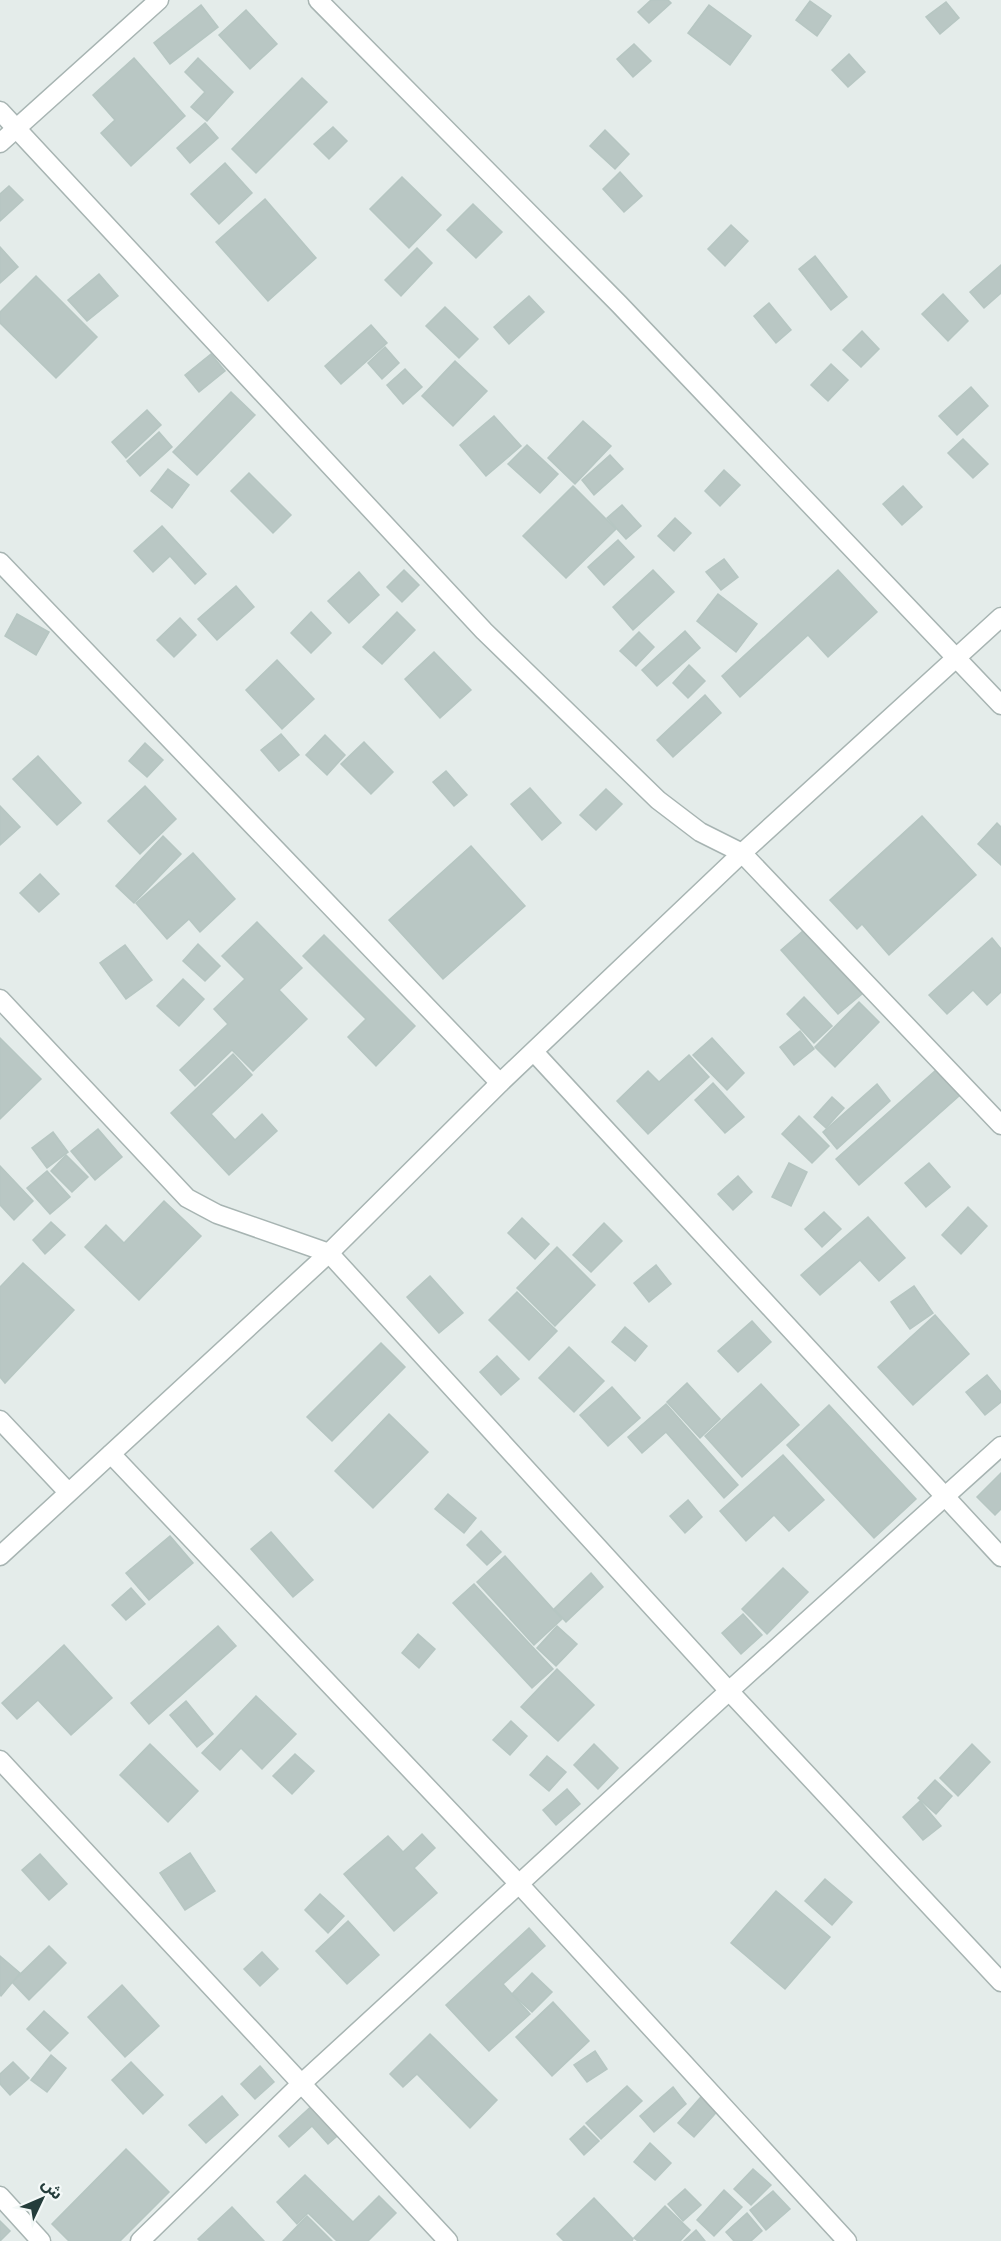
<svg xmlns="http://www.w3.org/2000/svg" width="1001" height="2241" viewBox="0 0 1001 2241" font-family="Montserrat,'Noto Sans Arabic',sans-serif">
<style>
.building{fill:#b9c7c4;stroke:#b6c6c2;stroke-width:1.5}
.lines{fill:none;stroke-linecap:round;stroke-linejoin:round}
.street-casing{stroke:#a7b4b2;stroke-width:21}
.street{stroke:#fff;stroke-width:18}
</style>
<rect width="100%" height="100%" fill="#e4ecea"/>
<!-- building -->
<g class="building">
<polygon points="651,0 668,0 671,3 649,23 638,12"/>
<polygon points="810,1 831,16 817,36 796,20"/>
<polygon points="946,2 959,18 940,34 926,17"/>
<polygon points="201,5 218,27 170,64 154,43"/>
<polygon points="709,5 751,36 730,65 688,33"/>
<polygon points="246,10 277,44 250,69 219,35"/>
<polygon points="634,44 651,61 633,77 617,59"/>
<polygon points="849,54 865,72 848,87 832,70"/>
<polygon points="134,58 185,116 131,166 101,133 115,120 93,95"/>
<polygon points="198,58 233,92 207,121 191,107 205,92 185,72"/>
<polygon points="302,78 327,102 256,173 232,149"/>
<polygon points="205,123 218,138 190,163 177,148"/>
<polygon points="333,127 347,141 329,159 314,144"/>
<polygon points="605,130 629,154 615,169 590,146"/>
<polygon points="225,163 252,193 219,224 191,194"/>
<polygon points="620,172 642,196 624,212 603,189"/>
<polygon points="402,177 441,215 409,248 370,209"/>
<polygon points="9,186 23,200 0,221 0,194"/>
<polygon points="265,199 316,258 268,301 216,242"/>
<polygon points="473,204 502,232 476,258 447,230"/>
<polygon points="731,225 748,241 725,266 708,249"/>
<polygon points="0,247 18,267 0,283"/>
<polygon points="417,248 432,263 401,296 385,280"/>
<polygon points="815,256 847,297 831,310 799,269"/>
<polygon points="1001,265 1001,293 984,308 970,292"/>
<polygon points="99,274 118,296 87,321 68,300"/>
<polygon points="36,276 97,337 56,378 0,323 0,312"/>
<polygon points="943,294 968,321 948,341 922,314"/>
<polygon points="529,296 544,312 509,344 494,327"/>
<polygon points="769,303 791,330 776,343 754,316"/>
<polygon points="445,307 478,339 459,358 426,326"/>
<polygon points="371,325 387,343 341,384 325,366"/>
<polygon points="862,331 879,349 861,367 843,350"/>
<polygon points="385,347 399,363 382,379 368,363"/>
<polygon points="211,354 225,371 199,392 185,375"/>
<polygon points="455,361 487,391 453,426 422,396"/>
<polygon points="831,364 848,380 828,401 811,385"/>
<polygon points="405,369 422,387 403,404 387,385"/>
<polygon points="971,387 988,406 957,435 939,416"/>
<polygon points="231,392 255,415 197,475 173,452"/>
<polygon points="147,410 161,425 126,458 112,442"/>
<polygon points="494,416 521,446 486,476 460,445"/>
<polygon points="583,421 611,446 575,484 548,458"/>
<polygon points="159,432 172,447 140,476 127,461"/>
<polygon points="963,439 988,464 973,478 948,453"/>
<polygon points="527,445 558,474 540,493 508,464"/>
<polygon points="610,455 623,469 594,495 582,480"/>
<polygon points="168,469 189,485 172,508 151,491"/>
<polygon points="724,470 740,485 720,506 705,491"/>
<polygon points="249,473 291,515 273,533 231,491"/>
<polygon points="573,486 616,529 566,578 523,536"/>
<polygon points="903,486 922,507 902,525 883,504"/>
<polygon points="622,505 641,526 626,539 607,518"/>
<polygon points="675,518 691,533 674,551 658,536"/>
<polygon points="162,526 206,574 195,584 170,556 153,572 134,551"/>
<polygon points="618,540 634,557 604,585 588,567"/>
<polygon points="724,559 738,577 721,590 706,572"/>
<polygon points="404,570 419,585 402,602 387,587"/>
<polygon points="653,570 674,592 633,630 613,607"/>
<polygon points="838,570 877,612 828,657 808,635 740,697 722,676"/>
<polygon points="359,572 379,595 349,623 328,601"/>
<polygon points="236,586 254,607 217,640 198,619"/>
<polygon points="718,594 757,624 736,652 697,621"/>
<polygon points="311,612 331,633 311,653 291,633"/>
<polygon points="397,612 415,630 382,664 363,647"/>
<polygon points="17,614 49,632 36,655 5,636"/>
<polygon points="180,618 196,635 174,657 157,640"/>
<polygon points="685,631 700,648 657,686 642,670"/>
<polygon points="639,632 654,647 636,666 620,651"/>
<polygon points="434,652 471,690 440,718 405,679"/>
<polygon points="277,660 314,699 282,729 246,690"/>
<polygon points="689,665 705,681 688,698 673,683"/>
<polygon points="705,695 721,713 673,757 657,740"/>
<polygon points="281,734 299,755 279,771 261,750"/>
<polygon points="325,735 345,755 327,775 306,755"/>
<polygon points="364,742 393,772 371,794 341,764"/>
<polygon points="145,743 163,760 147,777 129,761"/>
<polygon points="38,756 81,803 57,825 13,779"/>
<polygon points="446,771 467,795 454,806 433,782"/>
<polygon points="145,786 176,819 140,854 108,821"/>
<polygon points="530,788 561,823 542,840 511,804"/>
<polygon points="606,789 622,804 596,830 580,815"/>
<polygon points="0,806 20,827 0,845"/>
<polygon points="922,816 976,875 889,955 862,924 857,929 830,900"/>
<polygon points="997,823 1001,827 1001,865 978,844"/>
<polygon points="163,836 181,854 134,903 116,886"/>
<polygon points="471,846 525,906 443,979 389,920"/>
<polygon points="193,853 235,899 200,932 189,919 167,939 136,903"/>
<polygon points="40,874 59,894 39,912 20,893"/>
<polygon points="257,922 302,968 279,990 307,1019 253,1071 232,1050 195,1086 180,1070 228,1024 214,1009 245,979 222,956"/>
<polygon points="804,930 862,994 838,1014 781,950"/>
<polygon points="324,935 415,1026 376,1066 348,1037 366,1019 303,956"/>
<polygon points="992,938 1001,949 1001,992 987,1005 973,990 947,1014 929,995"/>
<polygon points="198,944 220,966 205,981 183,961"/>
<polygon points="125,945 152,980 126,999 100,963"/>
<polygon points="183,979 204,999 179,1026 157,1006"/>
<polygon points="804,997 832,1026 814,1043 787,1014"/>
<polygon points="859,1002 879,1022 835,1067 815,1047"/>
<polygon points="800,1031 814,1049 794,1065 780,1047"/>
<polygon points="0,1038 41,1079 0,1119"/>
<polygon points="712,1038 744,1073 727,1090 693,1055"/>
<polygon points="233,1054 252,1075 211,1114 235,1140 262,1114 277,1131 229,1175 171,1113"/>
<polygon points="689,1055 709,1077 648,1134 617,1101 648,1071 659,1082"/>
<polygon points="945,1062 968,1088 859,1185 836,1159"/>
<polygon points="713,1083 744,1117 725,1133 695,1100"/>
<polygon points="877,1084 890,1101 837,1149 823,1132"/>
<polygon points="832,1097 844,1108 826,1128 814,1117"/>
<polygon points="799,1116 829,1146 812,1163 782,1134"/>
<polygon points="98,1129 122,1157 95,1180 71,1151"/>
<polygon points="53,1132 68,1152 47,1168 32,1148"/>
<polygon points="66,1155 88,1177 72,1192 51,1171"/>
<polygon points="789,1163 807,1172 791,1206 772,1197"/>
<polygon points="929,1163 950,1187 926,1207 905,1183"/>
<polygon points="0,1166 33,1201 14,1220 0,1205"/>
<polygon points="47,1171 70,1197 50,1214 27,1188"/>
<polygon points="738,1176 752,1192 733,1210 718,1194"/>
<polygon points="164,1201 201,1236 139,1300 85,1247 106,1225 124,1243"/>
<polygon points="968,1207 987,1226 961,1254 942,1235"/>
<polygon points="824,1212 841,1229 822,1247 805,1229"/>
<polygon points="868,1217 905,1258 879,1281 860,1260 820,1295 801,1275"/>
<polygon points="522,1218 549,1244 535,1259 508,1233"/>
<polygon points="51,1222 65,1235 45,1254 33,1240"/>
<polygon points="604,1223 622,1241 591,1272 573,1255"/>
<polygon points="557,1247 595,1285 555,1326 517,1288"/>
<polygon points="23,1263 74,1310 5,1383 0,1377 0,1287"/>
<polygon points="656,1265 671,1284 649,1302 634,1283"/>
<polygon points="430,1276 463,1313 439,1333 407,1297"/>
<polygon points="914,1286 933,1313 910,1329 891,1302"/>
<polygon points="517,1292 557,1331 529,1360 489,1320"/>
<polygon points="935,1315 969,1354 913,1405 878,1367"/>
<polygon points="752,1321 771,1342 738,1372 718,1351"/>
<polygon points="625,1327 647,1346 635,1361 612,1342"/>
<polygon points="381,1343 405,1367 332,1441 307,1417"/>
<polygon points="569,1347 604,1381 574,1412 539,1378"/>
<polygon points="497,1356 519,1379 501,1395 480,1372"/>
<polygon points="987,1375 1001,1392 1001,1402 985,1415 966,1392"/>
<polygon points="687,1383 720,1419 700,1438 667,1402"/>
<polygon points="761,1384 799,1425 742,1477 705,1436"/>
<polygon points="612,1387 640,1418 608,1446 580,1415"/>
<polygon points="666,1404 738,1485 724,1498 666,1432 642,1453 628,1437"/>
<polygon points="829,1405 916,1499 874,1538 787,1445"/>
<polygon points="389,1414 428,1452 373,1508 335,1471"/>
<polygon points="783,1455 824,1500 789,1531 774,1515 746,1541 720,1511"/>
<polygon points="1001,1473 1001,1509 995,1515 977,1497"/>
<polygon points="448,1494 476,1518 464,1533 435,1509"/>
<polygon points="688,1500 702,1517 685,1533 670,1516"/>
<polygon points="481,1531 501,1552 487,1565 467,1545"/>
<polygon points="271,1532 313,1580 293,1597 251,1549"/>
<polygon points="170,1536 193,1563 149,1600 126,1573"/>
<polygon points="505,1556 562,1619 534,1645 477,1582"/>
<polygon points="783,1568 808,1592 767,1634 742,1609"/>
<polygon points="591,1573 603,1587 566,1622 554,1609"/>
<polygon points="474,1584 553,1669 532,1688 453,1603"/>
<polygon points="131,1588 145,1604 126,1620 112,1605"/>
<polygon points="743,1614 762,1635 741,1654 722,1633"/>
<polygon points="218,1626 236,1646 149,1724 131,1703"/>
<polygon points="557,1626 577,1644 556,1666 537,1648"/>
<polygon points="418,1634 435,1649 419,1668 402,1653"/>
<polygon points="64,1645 112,1698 71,1735 38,1700 17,1719 2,1703"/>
<polygon points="557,1669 594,1705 558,1741 521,1707"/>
<polygon points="256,1696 296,1734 262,1769 241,1748 220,1770 202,1753"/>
<polygon points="186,1701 213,1734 197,1747 170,1715"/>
<polygon points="511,1721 527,1736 510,1755 493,1740"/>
<polygon points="150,1744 198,1791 168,1822 120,1775"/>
<polygon points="594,1744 618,1768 598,1789 574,1765"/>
<polygon points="972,1744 990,1762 958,1796 940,1778"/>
<polygon points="295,1754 314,1771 292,1794 273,1776"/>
<polygon points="547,1756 566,1772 549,1791 530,1775"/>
<polygon points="935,1780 952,1796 936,1814 918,1798"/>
<polygon points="567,1789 580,1804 556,1825 543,1810"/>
<polygon points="920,1801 941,1826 923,1840 903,1817"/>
<polygon points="422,1834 435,1848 414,1868 437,1893 394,1931 344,1874 388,1836 403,1852"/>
<polygon points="190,1853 215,1891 185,1910 160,1873"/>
<polygon points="40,1854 67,1884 49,1900 22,1870"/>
<polygon points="825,1879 852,1902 832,1925 805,1901"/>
<polygon points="776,1891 830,1937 785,1989 731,1943"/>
<polygon points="320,1894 344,1916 328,1933 305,1910"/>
<polygon points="348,1921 379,1955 347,1984 316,1951"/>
<polygon points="529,1928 545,1946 503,1984 530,2014 489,2051 446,2005"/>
<polygon points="49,1946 66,1963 29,2000 12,1982"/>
<polygon points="262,1952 278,1969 260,1986 244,1969"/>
<polygon points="0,1956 20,1973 1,1996 0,1995"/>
<polygon points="532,1973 552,1992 532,2012 512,1994"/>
<polygon points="122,1985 159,2026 125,2057 88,2017"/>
<polygon points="553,2002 589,2041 552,2076 516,2037"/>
<polygon points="44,2011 68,2033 50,2051 27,2029"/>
<polygon points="430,2034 497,2100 470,2128 417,2074 403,2087 390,2074"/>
<polygon points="595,2051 607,2069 587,2082 574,2065"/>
<polygon points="51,2055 66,2068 47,2092 31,2080"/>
<polygon points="13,2062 29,2078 10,2095 0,2084 0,2074"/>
<polygon points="131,2062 163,2095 143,2114 112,2080"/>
<polygon points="260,2066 274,2082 255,2099 241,2084"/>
<polygon points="627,2086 642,2101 601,2139 586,2123"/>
<polygon points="673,2087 686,2104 654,2132 640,2116"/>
<polygon points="707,2090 723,2105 694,2137 678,2123"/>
<polygon points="222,2096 238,2115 206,2143 189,2125"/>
<polygon points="317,2101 343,2131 328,2144 312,2126 289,2147 279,2136"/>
<polygon points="584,2126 599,2141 584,2155 570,2139"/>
<polygon points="650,2143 671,2163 655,2180 634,2162"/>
<polygon points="126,2149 169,2192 120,2241 69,2241 52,2224"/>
<polygon points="753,2169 771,2185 751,2205 734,2189"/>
<polygon points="305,2175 353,2222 379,2196 396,2213 368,2241 337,2241 308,2213 297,2224 277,2202"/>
<polygon points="685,2189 701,2205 683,2221 668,2204"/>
<polygon points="724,2190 742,2207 714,2236 697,2220"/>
<polygon points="773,2191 790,2209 766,2230 750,2210"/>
<polygon points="594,2198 633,2239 632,2241 564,2241 557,2234"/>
<polygon points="665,2206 690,2230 680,2241 638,2241 634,2238"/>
<polygon points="232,2207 264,2241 200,2241 198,2239"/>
<polygon points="747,2213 762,2231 751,2241 734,2241 726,2232"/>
<polygon points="307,2216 332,2241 283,2241"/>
<polygon points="0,2221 10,2231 0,2241"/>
<polygon points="696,2230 705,2241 684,2241"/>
</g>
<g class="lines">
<defs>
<g id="street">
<polyline points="318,0 619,304 1001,705"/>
<polyline points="0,111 484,631 658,800 700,832 742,853 1001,1125"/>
<polyline points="0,143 159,0"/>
<polyline points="0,562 500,1083"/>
<polyline points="0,999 187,1198 217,1214 329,1253 729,1691 1001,1982"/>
<polyline points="534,1052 1001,1557"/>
<polyline points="0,1420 68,1492"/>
<polyline points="111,1454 519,1884 847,2241"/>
<polyline points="0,1556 329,1253 500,1083 742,853 1001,617"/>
<polyline points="0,1760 448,2241"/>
<polyline points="0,2196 41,2241"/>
<polyline points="140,2241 301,2084 729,1691 1001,1446"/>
</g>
</defs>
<!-- street casing -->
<use href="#street" class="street-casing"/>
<!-- street -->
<use href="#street" class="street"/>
</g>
<!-- north arrow -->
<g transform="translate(42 2199) rotate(46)" stroke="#f4f9f8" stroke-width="4.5" paint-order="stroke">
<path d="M0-4.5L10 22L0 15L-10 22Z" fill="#243d3b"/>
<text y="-9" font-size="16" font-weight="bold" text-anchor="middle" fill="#243d3b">ش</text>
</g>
</svg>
